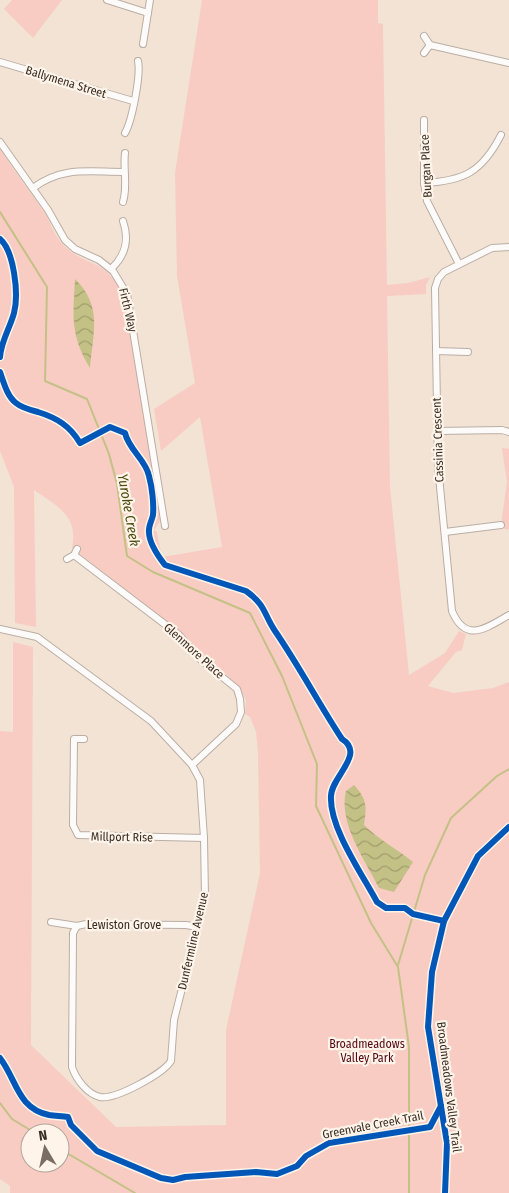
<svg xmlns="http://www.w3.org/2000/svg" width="509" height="1193" viewBox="0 0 509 1193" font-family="'Fira Sans Condensed',sans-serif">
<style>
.green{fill:#f8ccc3;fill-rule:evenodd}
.water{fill:url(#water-waves)}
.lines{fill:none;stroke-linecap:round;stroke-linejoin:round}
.stream{stroke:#c4c186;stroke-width:2}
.street-casing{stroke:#baaea4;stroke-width:8}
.street{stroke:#fdfbf9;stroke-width:6}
.cycleway-casing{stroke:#fff4e9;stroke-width:9}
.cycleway{stroke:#0057b8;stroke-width:6}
.labels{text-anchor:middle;stroke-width:4.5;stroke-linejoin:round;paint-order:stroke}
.street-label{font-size:12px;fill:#392e24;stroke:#fff4e9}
.park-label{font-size:12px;fill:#530710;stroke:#fff4e9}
.water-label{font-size:14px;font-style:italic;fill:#4b4c10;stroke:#fff4e9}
</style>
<defs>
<pattern id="water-waves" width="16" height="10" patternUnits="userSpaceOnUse" patternTransform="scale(1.25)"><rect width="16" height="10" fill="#c4c186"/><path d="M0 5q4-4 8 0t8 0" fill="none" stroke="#a09d6d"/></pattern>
</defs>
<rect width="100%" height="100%" fill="#f2e3d5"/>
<!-- green -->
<g class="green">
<polygon points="12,0 62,0 33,38 4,9"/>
<path d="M202,0H378V23L383,24L387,285L408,283L430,277L426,285V294L387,296L390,487L409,675L445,653L459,631L466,634L462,650L456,652L428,686L453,693L493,688L509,682V1193H10V1186L0,1179V731L13,732V642L33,647L31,1045L116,1127L226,1125V1030L260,873L258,753L256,732L250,717L245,714L246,700L241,690L227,675L213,666L184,635L72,548C79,516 57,506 34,490L36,627L15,623L14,487L0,451V149C14,171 30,191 44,212C50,221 53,233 61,242C83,269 107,255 124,298L161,520L154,530L157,532L162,557L222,547L200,417L161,451L154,409L195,383L177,276L175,173ZM30,1133H60V1163H30Z"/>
<polygon points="502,448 509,449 509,529 506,530 501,525 507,482"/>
</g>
<!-- water -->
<g class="water">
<path d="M75,279C103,306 93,333 90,368C70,335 73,316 75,279Z"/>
<path d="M354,785C367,799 367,807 364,825C379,840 397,849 413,862L394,892L379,888C365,860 338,823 346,791Z"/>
</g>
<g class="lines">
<!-- stream -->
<g class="stream">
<polyline points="0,212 47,287 45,381 87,399 109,454 117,484 127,556 153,572 250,613 282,676 317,764 316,806 371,923 398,967 409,1047 409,1193"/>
<polyline points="398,965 425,875 451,818 497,776 509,769"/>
<polyline points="0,1103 12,1119 35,1133"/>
<polyline points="60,1149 135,1193"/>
</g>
<defs>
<g id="street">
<polyline points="107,0 148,13"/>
<polyline points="424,36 430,45 424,53"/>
<polyline points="143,44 150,0"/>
<polyline points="430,45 509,63"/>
<polyline points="0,62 133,101"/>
<polyline points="424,120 424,183 427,201 459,264"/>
<path d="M125,133C132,121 141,75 138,61"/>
<polyline points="0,142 48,210 65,240 75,249 99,260 113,271 127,294 165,526"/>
<path d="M424,183C464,181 482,172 501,135"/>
<path d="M33,188C62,166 89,172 123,172"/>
<path d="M123,202C128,186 123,170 125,153"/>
<path d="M509,247L492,248L444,272L438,279L435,288L438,466L452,611C466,644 486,628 509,615"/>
<path d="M111,269C125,256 130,241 123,221"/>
<polyline points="436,351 468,352"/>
<polyline points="438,431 502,430 509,432"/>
<polyline points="445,532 501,525"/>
<polyline points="74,555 179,635 201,660 237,689 240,699 241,712 236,724 192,765"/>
<polyline points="67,559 74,555 77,549"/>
<path d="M0,629L37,637L151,721L192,765L200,780L204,838L205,898L174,1020L171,1061C163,1074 115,1100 100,1097C87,1094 76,1079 72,1067L73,933L77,926"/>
<polyline points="84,739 74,739 73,825 78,835 204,838"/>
<polyline points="51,922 77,926 86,924 186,925 198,927"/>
</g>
</defs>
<!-- street casing -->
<use href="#street" class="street-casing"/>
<!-- street -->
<use href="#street" class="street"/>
<defs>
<g id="cycleway">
<path d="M0,239C14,251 19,294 14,313C10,328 1,341 0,357"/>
<path d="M0,372C4,383 7,396 16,403C22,408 30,410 38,412C57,418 70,426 80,443L110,427L125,433C129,450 146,460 149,476C152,487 154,504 153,515C152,520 149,525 149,530C148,542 158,556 165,565L246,591C266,605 264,615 275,631C299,666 319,704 342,739C366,754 331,777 331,796C329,827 362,874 377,902L386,908H405L413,914L444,921"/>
<path d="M0,1058C17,1080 17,1108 49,1115C55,1116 62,1116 68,1117L71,1125L97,1151L161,1178L173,1180L185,1177L256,1172L277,1174L297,1166L306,1156L329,1143L430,1127L441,1106"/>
<polyline points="445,1193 447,1143 428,1027 432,972 444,921 478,856 509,827"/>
</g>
</defs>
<!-- cycleway casing -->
<use href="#cycleway" class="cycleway-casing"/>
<!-- cycleway -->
<use href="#cycleway" class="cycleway"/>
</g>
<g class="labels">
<!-- street labels -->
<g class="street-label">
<text transform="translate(66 82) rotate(17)" y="4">Ballymena Street</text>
<text transform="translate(426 166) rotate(-93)" y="4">Burgan Place</text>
<text transform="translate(128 310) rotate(77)" y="4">Firth Way</text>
<text transform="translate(438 440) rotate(-92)" y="4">Cassinia Crescent</text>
<text transform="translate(194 651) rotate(42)" y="4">Glenmore Place</text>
<text transform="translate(122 837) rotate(1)" y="4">Millport Rise</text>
<text x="124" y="929">Lewiston Grove</text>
<text transform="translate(193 941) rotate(-77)" y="4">Dunfermline Avenue</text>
<text transform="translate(449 1087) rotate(83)" y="4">Broadmeadows Valley Trail</text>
<text transform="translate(373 1125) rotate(-11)" y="4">Greenvale Creek Trail</text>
</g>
<!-- park labels -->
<g class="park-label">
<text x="367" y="1048">Broadmeadows<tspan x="367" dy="14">Valley Park</tspan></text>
</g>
<!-- water labels -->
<g class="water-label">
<text transform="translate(129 510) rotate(80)" y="5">Yuroke Creek</text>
</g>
</g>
<!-- north arrow -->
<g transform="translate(45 1148) rotate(351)"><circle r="24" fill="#fff4e9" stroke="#b0a59a"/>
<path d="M0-4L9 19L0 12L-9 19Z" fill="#7a6d62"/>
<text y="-8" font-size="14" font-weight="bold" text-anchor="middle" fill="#392e24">N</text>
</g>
</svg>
